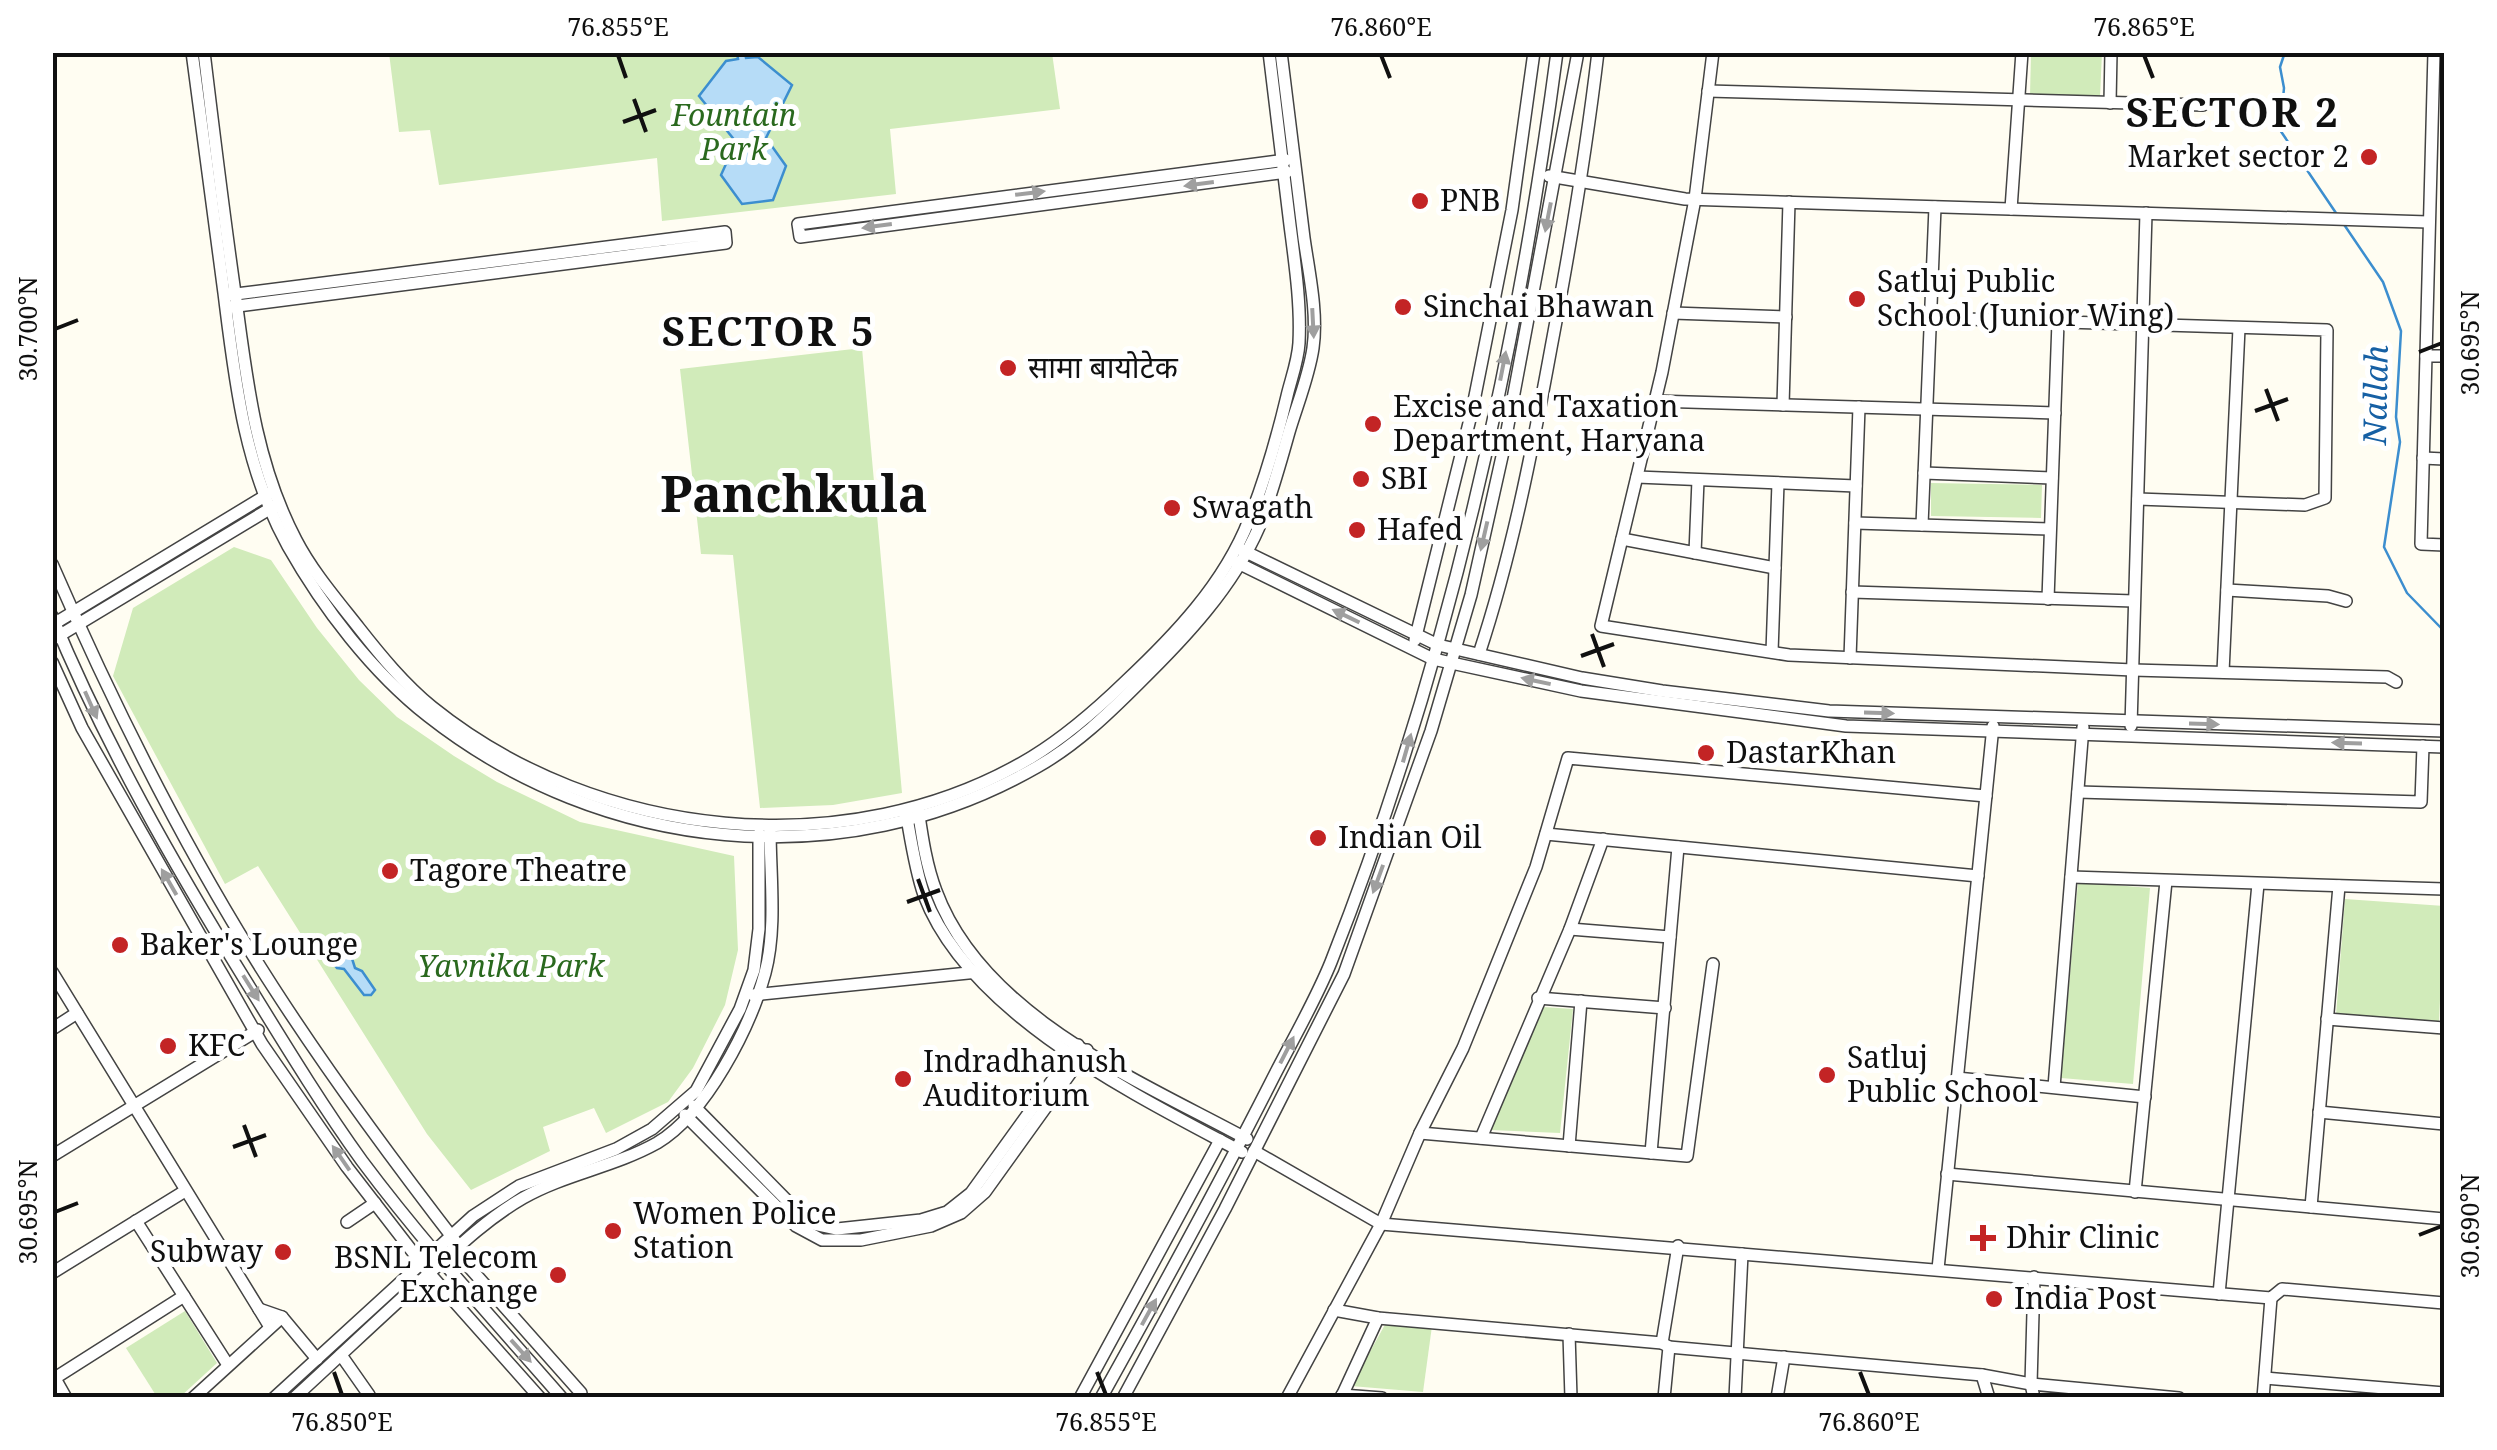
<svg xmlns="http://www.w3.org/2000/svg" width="2497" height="1450" viewBox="0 0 2497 1450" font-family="'Noto Serif','Noto Sans Devanagari',serif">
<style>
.green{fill:#d1ebba}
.water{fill:#b6dcf7;stroke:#3c8ecf;stroke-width:2.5}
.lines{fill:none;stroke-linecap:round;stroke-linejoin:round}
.stream{stroke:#3c8ecf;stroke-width:2.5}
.minor-casing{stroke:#434343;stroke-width:14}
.minor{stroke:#fff;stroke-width:11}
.oneway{fill:#9f9f9f}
.ticks{fill:none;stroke:#101010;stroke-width:4}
.poi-dot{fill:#c32425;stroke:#fff;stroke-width:4}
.labels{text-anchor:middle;stroke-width:10;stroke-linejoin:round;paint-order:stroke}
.park-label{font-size:30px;font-style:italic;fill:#2a691e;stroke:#fff}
.poi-label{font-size:30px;fill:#101010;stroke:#fff;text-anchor:start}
.water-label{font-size:32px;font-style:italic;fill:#1660a4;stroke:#fff}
.district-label{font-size:40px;font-weight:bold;letter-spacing:2.5px;fill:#101010;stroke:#fff}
.town-label{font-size:50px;font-weight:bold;fill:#101010;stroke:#fff}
.neatline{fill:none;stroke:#101010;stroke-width:4}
.ticks-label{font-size:25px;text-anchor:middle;fill:#101010}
</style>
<rect width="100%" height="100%" fill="#fffdf2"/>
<!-- green -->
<g class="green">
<polygon points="389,53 1052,53 1060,109 890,129 896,194 662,221 657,158 439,185 430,130 399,132"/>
<polygon points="2031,53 2102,53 2100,97 2030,95"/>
<polygon points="862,348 902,793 833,805 760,808 733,555 701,554 680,369"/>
<polygon points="1931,483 2042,485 2041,518 1931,516"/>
<polygon points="234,547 271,560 317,628 359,680 397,717 454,756 497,782 580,822 734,856 738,950 725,1005 693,1068 668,1102 606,1133 594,1108 543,1127 550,1151 471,1190 427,1134 258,866 225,884 113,676 133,608"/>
<polygon points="2078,882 2150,888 2133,1084 2061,1078"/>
<polygon points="2345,899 2444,906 2439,1023 2336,1015"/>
<polygon points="1543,1007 1573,1009 1560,1133 1491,1130"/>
<polygon points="185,1311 217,1363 180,1397 157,1397 126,1348"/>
<polygon points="1387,1321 1432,1326 1423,1392 1351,1386"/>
</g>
<!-- water -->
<g class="water">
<polygon points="737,53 745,53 746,58 758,57 792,85 766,138 786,166 773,200 742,204 721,175 736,142 699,96 726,61 738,59"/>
<polygon points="343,946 349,949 355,968 362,971 375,990 371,995 364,995 344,969 337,968 332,962 334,950"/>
</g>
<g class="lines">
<!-- stream -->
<g class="stream">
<polyline points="2285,52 2280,67 2284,88 2280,130 2336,213"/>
<polyline points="2343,223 2383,282 2401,331 2396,417 2400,442 2384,547 2407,593 2444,631"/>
</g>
<defs>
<g id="minor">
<path d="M192,52C202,133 213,213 224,293C235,381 244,467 288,546C323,608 372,672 428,716C602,853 843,878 1037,767C1076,745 1108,714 1139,683C1185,638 1233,587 1259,527C1271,497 1280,464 1289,432C1297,405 1309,376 1313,348C1318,313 1309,273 1304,238C1296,176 1289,114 1281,52"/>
<path d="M204,52C214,135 224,217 236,300C247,383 256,464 296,540C312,571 337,600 359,628C381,656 404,684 432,707C597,840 849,867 1032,757C1066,736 1096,710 1125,682C1174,636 1224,584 1249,520C1265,480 1277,438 1287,396C1291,379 1298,361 1299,343C1301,304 1295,264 1290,225C1283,167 1276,110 1269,52"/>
<polyline points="1713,52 1695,199 1662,372 1601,626 1789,655 2133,670 2387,677 2396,682"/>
<polyline points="2434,52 2421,544 2444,545"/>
<polyline points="1708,91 2203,105"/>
<polyline points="2110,103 2111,52"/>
<polyline points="1286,160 798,224 800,237 1287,172"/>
<polyline points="1549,176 1685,199 2428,222"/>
<polyline points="2011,209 2022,52"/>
<polyline points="228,295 725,232 726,243 230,307"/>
<polyline points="1673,313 1786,317"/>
<polyline points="1931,318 2327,330 2325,498 2305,505 2138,499"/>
<polyline points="2426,356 2444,356"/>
<polyline points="1655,401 2055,413"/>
<polyline points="1783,405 1789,202"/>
<polyline points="2423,458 2444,459"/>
<polyline points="1924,473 2052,478"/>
<polyline points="1637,477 1856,486"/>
<polyline points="1855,523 2050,529"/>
<polyline points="1922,525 1935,207"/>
<polyline points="1622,539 1775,568"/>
<polyline points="1242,550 1438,645 1582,678 1662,691 1829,711 2444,731"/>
<polyline points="1695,553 1698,480"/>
<polyline points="1234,561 1433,659 1581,691 1846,726 2444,747"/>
<path d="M52,564C115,709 187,854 273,987C331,1077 394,1162 459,1246L470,1268L581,1393"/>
<polyline points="2227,590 2328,596 2346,601"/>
<polyline points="1852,592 2134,601"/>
<polyline points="2048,599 2058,322"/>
<path d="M52,616C105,744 174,865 247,983C284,1043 321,1104 362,1161C424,1244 494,1320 562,1398"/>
<polyline points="52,625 270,493"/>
<polyline points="52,640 276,505"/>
<polyline points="1415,640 1472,411 1512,210 1534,52"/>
<polyline points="1772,652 1778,483"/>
<path d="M1479,654C1512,554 1532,452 1551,348C1570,248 1586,153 1598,52"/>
<polyline points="1850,658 1859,407"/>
<polyline points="52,662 82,728 262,1044 347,1167 429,1273 540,1398"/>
<polyline points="2223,672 2239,328"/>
<polyline points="2131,726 2146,213"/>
<polyline points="2078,792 2421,802 2423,746"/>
<path d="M918,809C922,836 926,865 936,891C982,1016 1138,1080 1247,1139"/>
<path d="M906,812C911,840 915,869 924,895C969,1014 1135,1095 1242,1152"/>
<polyline points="1546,834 1978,876"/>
<polyline points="2071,877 2444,889"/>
<polyline points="1570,929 1670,937"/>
<polyline points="52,972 270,1327"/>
<polyline points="753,995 978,972"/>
<polyline points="1538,998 1665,1008"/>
<polyline points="2327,1019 2444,1028"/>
<polyline points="52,1029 77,1013"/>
<polyline points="1957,1078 2145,1097"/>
<polyline points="2054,1087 2083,727"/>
<polyline points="694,1106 809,1223 837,1229 921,1220 947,1212 971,1193 1078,1045"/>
<polyline points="2319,1112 2444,1124"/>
<polyline points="685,1115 796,1226 822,1240 861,1240 931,1226 961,1213 985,1192 1087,1050"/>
<polyline points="1420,1133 1687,1156 1713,964"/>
<polyline points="1481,1138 1570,929 1603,839"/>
<polyline points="1569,1146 1581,1001"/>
<polyline points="1254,1151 1381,1224 2271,1298 2282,1289 2444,1303"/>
<polyline points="1651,1153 1678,847"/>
<polyline points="52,1156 258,1030"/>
<polyline points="1947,1174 2444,1219"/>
<polyline points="2135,1192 2166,881"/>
<polyline points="2311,1207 2339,886"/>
<polyline points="136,1221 228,1365"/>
<polyline points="347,1222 375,1203"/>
<polyline points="1938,1269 1993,726"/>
<polyline points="52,1273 185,1191"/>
<polyline points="2219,1294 2258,884"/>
<polyline points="259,1309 282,1317 317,1359"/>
<polyline points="1334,1310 1378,1318 1662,1343"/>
<polyline points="1569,1334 1571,1398"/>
<polyline points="1669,1347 1982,1375 2031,1384 2179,1398"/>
<polyline points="341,1355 369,1395 366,1398"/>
<polyline points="53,1375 66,1398"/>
<polyline points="1982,1375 1989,1398"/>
<polyline points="55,1378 184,1296"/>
<polyline points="2265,1378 2444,1393"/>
<polyline points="1342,1395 1382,1398"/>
<polyline points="193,1398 282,1317"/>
<polyline points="274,1398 473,1216 519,1186 616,1149 652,1129 696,1091 740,1009 754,970 759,929 759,834"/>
<path d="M294,1398C341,1355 387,1311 434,1269C462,1243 490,1217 523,1198C565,1174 614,1167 657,1143C706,1114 750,1028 765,973C777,928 770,875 770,829"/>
<polyline points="1080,1398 1220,1140"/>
<path d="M1101,1398C1159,1294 1216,1190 1270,1084C1290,1044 1314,1004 1331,962C1446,671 1516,362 1557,52"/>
<polyline points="1123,1398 1225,1209 1344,974 1431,731 1471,595 1503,452 1578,52"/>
<polyline points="1287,1398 1381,1224 1420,1133 1463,1048 1536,867 1568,758 1986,796"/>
<polyline points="1341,1398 1378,1318"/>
<polyline points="1664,1398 1669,1347 1662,1343 1678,1246"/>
<polyline points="1735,1398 1742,1254"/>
<polyline points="1777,1398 1784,1357"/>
<polyline points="2034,1398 2031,1384 2034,1277"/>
<polyline points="2263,1398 2271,1298"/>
</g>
</defs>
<!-- minor casing -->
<use href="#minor" class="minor-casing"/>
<!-- minor -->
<use href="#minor" class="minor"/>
</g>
<!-- one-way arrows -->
<defs><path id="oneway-solid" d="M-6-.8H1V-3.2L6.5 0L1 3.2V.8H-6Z" transform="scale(2.5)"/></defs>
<g class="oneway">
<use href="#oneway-solid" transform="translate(1199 184) rotate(172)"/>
<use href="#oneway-solid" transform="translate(1030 193) rotate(-7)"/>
<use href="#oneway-solid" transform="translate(1548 217) rotate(101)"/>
<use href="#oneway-solid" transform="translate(877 226) rotate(172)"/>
<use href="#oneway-solid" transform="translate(1313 323) rotate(87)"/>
<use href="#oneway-solid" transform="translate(1503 366) rotate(-79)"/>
<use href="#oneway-solid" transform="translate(1484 536) rotate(103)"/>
<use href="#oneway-solid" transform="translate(1346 616) rotate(-154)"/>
<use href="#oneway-solid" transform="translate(1536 681) rotate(-168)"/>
<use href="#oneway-solid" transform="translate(91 705) rotate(66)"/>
<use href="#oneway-solid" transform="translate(1879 713) rotate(2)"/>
<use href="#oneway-solid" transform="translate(2204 724) rotate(2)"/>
<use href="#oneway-solid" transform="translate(2347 743) rotate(-178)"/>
<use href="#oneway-solid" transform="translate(1407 748) rotate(-74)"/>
<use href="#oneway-solid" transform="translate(1378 879) rotate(110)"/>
<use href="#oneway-solid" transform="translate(169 882) rotate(-120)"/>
<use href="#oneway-solid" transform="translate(251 988) rotate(58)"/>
<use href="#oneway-solid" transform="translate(1287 1050) rotate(-63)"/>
<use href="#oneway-solid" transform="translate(341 1158) rotate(-125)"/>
<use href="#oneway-solid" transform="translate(1149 1312) rotate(-61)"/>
<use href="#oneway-solid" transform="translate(521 1351) rotate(48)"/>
</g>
<!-- ticks -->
<path class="ticks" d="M618,55L626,78M1381,55L1390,78M2144,55L2153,78M634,99L646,132M623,122L656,110M55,329L78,320M2419,352L2442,343M2266,389L2278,421M2255,411L2288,399M1592,634L1604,667M1581,656L1614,644M918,879L930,912M907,902L940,890M244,1125L256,1157M233,1147L266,1135M55,1212L78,1203M2419,1235L2442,1226M334,1372L342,1395M1097,1372L1106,1395M1860,1372L1869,1395"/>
<!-- markers -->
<g class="poi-dot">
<circle cx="2369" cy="157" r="10"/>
<circle cx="1420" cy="201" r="10"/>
<circle cx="1857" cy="299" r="10"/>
<circle cx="1403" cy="307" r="10"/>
<circle cx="1008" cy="368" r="10"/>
<circle cx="1373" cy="424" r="10"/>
<circle cx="1361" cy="479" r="10"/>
<circle cx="1172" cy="508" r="10"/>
<circle cx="1357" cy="530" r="10"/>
<circle cx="1706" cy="753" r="10"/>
<circle cx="1318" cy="838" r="10"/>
<circle cx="390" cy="871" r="10"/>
<circle cx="120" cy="945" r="10"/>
<circle cx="168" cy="1046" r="10"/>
<circle cx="1827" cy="1075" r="10"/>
<circle cx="903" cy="1079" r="10"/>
<circle cx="613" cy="1231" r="10"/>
<path d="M1978 1223h10v10h10v10h-10v10h-10v-10h-10v-10h10z"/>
<circle cx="283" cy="1252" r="10"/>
<circle cx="558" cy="1275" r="10"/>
<circle cx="1994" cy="1299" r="10"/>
</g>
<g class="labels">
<!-- park labels -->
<g class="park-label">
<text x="734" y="126">Fountain<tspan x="734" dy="34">Park</tspan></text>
<text x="511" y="977">Yavnika Park</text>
</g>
<!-- poi labels -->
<g class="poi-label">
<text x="2349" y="167" text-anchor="end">Market sector 2</text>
<text x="1440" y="211">PNB</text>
<text x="1877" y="292">Satluj Public<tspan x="1877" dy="34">School (Junior Wing)</tspan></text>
<text x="1423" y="317">Sinchai Bhawan</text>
<text x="1028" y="378">सामा बायोटेक</text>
<text x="1393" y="417">Excise and Taxation<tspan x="1393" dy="34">Department, Haryana</tspan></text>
<text x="1381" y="489">SBI</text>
<text x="1192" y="518">Swagath</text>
<text x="1377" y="540">Hafed</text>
<text x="1726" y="763">DastarKhan</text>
<text x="1338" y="848">Indian Oil</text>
<text x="410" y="881">Tagore Theatre</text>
<text x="140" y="955">Baker's Lounge</text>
<text x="188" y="1056">KFC</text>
<text x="1847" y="1068">Satluj<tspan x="1847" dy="34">Public School</tspan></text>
<text x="923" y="1072">Indradhanush<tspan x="923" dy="34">Auditorium</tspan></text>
<text x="633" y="1224">Women Police<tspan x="633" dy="34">Station</tspan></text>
<text x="2006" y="1248">Dhir Clinic</text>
<text x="263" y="1262" text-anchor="end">Subway</text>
<text x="538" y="1268" text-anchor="end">BSNL Telecom<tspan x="538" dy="34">Exchange</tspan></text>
<text x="2014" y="1309">India Post</text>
</g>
<!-- water labels -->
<g class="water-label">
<text transform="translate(2376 395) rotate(-89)" y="11">Nallah</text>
</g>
<!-- district labels -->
<g class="district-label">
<text x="2233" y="127">SECTOR 2</text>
<text x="769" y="346">SECTOR 5</text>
</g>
<!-- town labels -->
<g class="town-label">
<text x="794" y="512">Panchkula</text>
</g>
</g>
<!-- border -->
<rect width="2497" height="1450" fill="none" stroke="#ffffff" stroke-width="110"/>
<rect x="55" y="55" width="2387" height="1340" class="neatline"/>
<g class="ticks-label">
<text x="618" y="36">76.855°E</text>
<text x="1381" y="36">76.860°E</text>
<text x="2144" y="36">76.865°E</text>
<text transform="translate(28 329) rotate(-90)" y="9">30.700°N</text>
<text transform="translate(2470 343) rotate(-90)" y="9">30.695°N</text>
<text transform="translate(28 1212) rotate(-90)" y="9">30.695°N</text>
<text transform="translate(2470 1226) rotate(-90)" y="9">30.690°N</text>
<text x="342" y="1431">76.850°E</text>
<text x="1106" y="1431">76.855°E</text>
<text x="1869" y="1431">76.860°E</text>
</g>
</svg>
